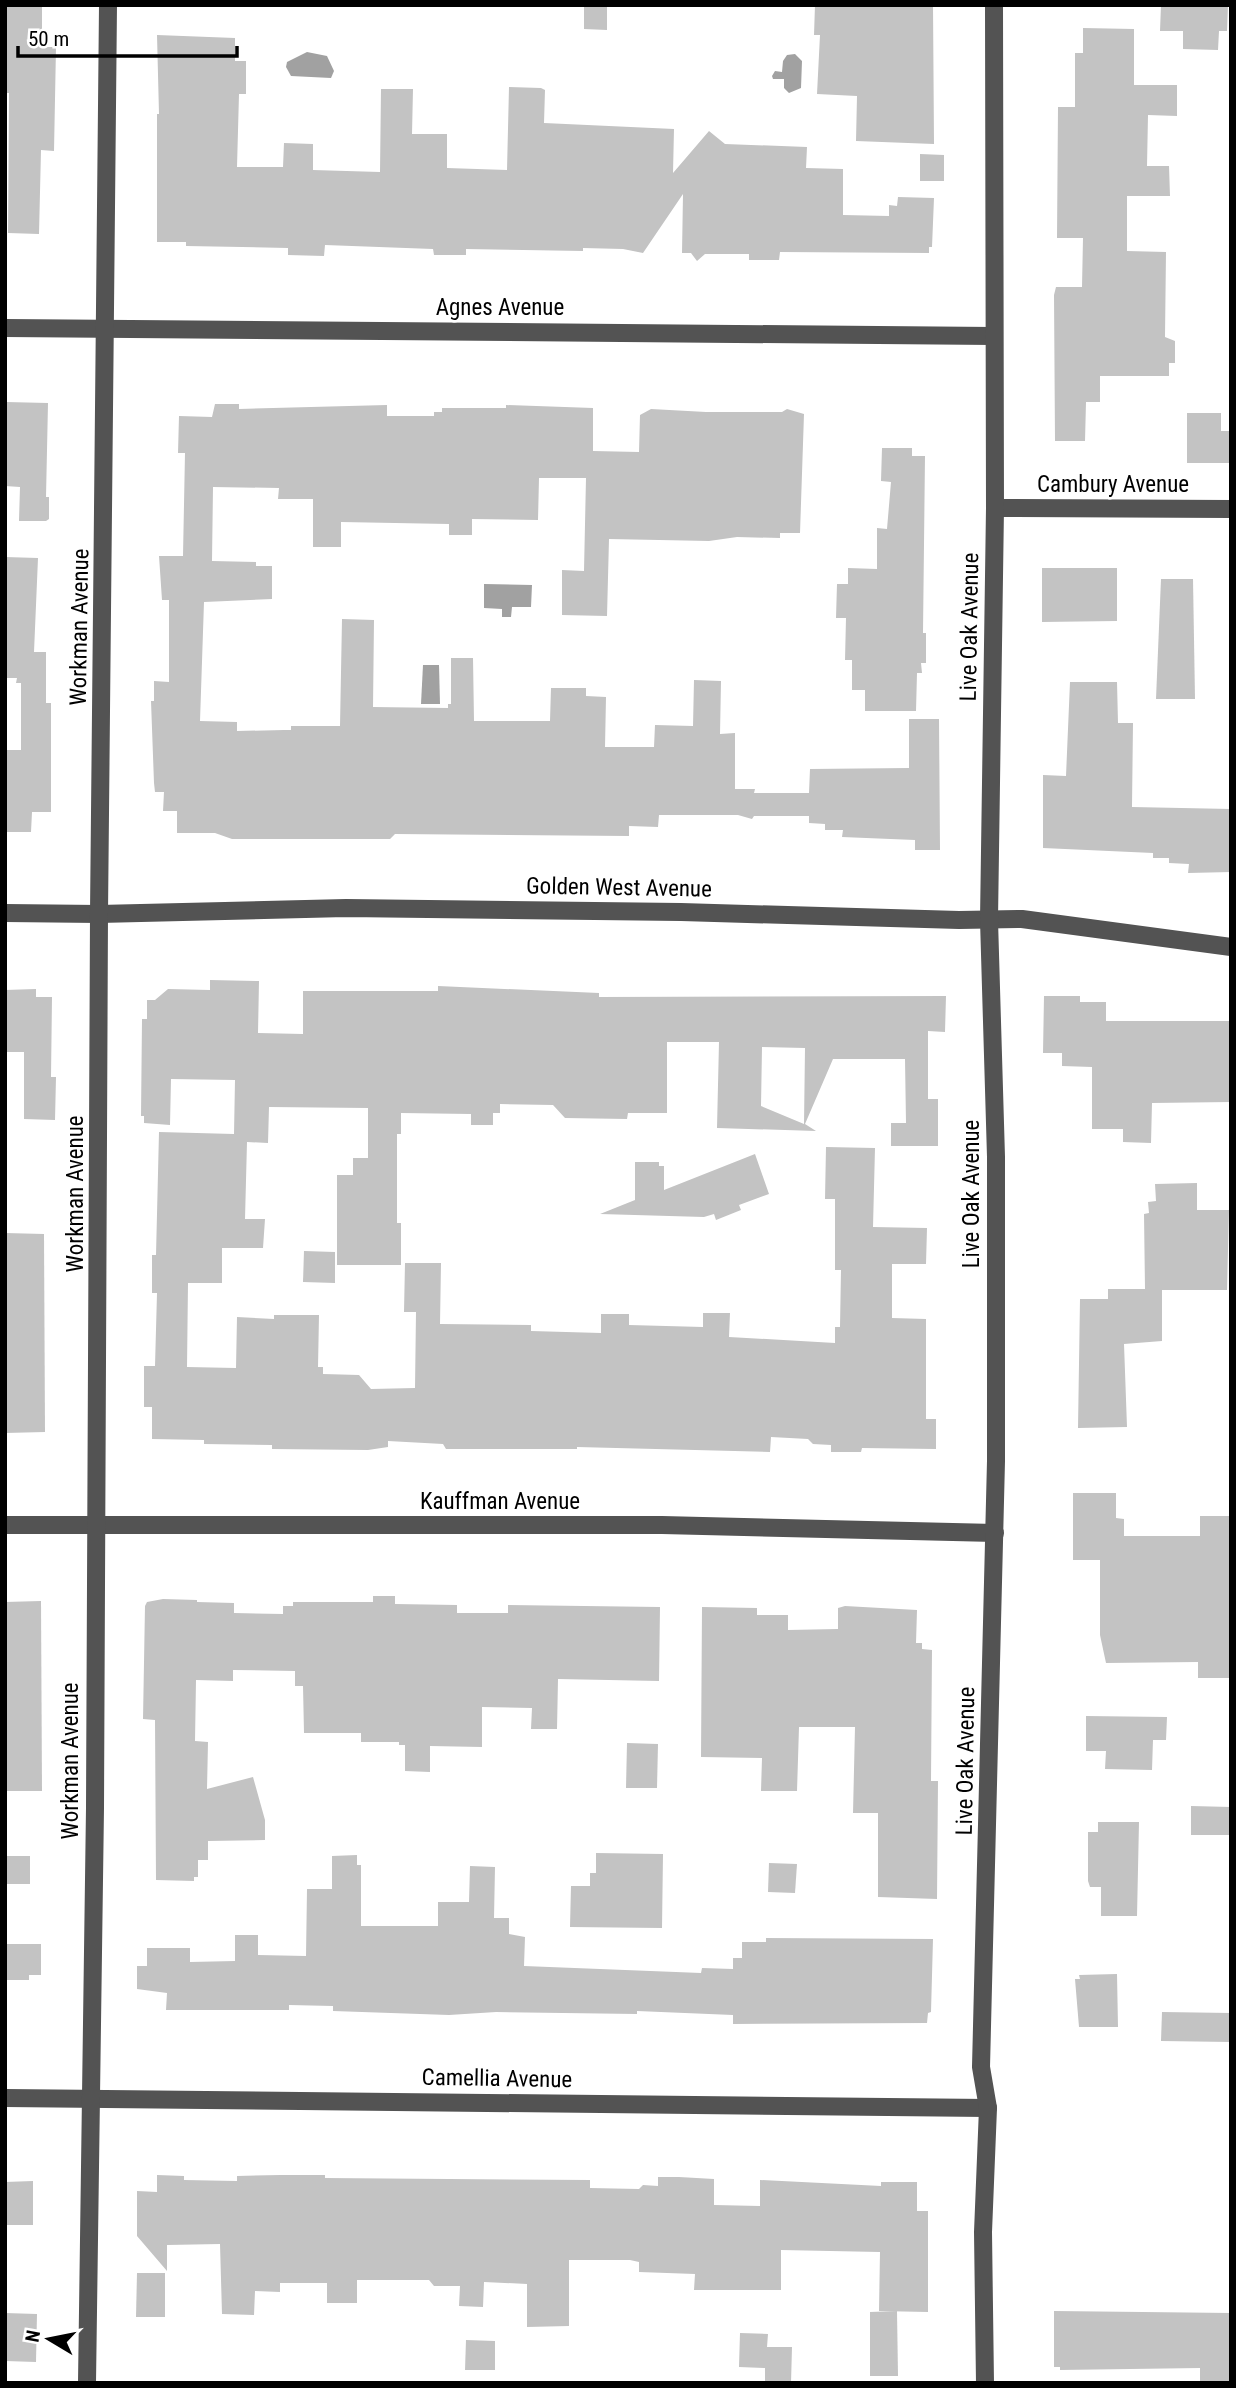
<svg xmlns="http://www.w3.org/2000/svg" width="1236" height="2388" viewBox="0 0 1236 2388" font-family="'Roboto Condensed',sans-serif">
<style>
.water{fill:#a1a1a1}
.building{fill:#c3c3c3;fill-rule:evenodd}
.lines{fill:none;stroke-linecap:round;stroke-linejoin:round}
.minor{stroke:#535353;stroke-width:18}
.labels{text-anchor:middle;stroke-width:5;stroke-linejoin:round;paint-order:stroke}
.street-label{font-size:23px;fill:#000;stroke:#fff}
</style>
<rect width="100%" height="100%" fill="#fff"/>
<!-- water -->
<g class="water">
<polygon points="307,52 327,56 334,71 331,78 291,76 286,67 287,62"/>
<polygon points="795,54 802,61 801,88 789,93 784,88 784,79 773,79 772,76 775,71 782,72 783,61 787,55"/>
<polygon points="484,584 532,585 531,607 512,607 511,617 502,617 502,609 484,608"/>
<polygon points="423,665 439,665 440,704 421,704"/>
</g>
<!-- building -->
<g class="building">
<polygon points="5,5 42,5 42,47 56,47 54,151 41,150 39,234 8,233 9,93 5,93"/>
<polygon points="584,5 607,5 607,30 584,29"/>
<polygon points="815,5 933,5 934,144 856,141 857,96 817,94 820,35 814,35"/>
<polygon points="1161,5 1228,5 1227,31 1219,31 1218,50 1183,49 1183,31 1160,31"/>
<polygon points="1083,28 1134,29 1134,85 1177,85 1177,116 1148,115 1147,166 1169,166 1170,196 1127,196 1127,251 1166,252 1165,337 1175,341 1175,363 1169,363 1169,376 1100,376 1100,402 1086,402 1085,441 1055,441 1054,295 1056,287 1082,287 1083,238 1057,238 1058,107 1075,107 1075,53 1083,53"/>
<polygon points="157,35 235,38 235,61 246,61 246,94 239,94 237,167 283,167 284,143 313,144 313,170 380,172 381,89 413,89 412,134 447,134 447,168 507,170 509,87 541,88 545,90 544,123 674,129 673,173 709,131 725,144 807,147 806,168 843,169 843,215 889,216 889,205 897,206 898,197 934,198 932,247 929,247 929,253 780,252 779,260 749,260 749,254 705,254 697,261 691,253 682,253 683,194 643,253 623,249 583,248 583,251 466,249 466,255 434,255 433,249 325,245 324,256 288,255 288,248 186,246 186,242 157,242 157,114 159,114"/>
<polygon points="920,154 944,155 944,181 920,181"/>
<polygon points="6,402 48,403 46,497 49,497 49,519 46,521 19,521 20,487 5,486"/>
<polygon points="215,404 239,404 239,409 387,405 387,416 434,416 434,412 442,412 442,408 506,408 506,405 593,408 593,451 639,452 640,415 651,409 706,412 782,412 787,409 804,414 800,533 780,533 780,538 737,537 709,541 609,539 607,616 562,615 562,570 584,571 586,478 539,478 538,520 472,519 472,535 449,535 449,524 341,522 341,547 313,547 313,499 278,499 279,488 213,487 212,561 256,562 256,566 272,566 272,599 204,602 200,721 237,722 237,731 284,730 291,730 291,726 340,726 342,619 374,620 373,707 448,708 448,704 451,704 451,658 473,658 474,721 550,721 551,688 586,688 586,696 606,697 605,747 654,747 655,725 693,726 694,680 721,681 720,734 735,733 735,789 755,789 754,793 809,793 810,769 909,768 909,719 939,719 940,850 915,850 915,840 842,837 843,830 825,830 825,824 809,823 809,816 754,816 752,819 738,815 659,815 658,827 629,826 629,836 395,834 390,839 232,839 215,833 177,833 177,811 163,811 164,792 155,792 154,783 151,701 154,701 154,681 169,682 169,600 162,600 159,556 183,556 185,453 178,453 179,416 212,417"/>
<polygon points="1187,413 1221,413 1221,431 1231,431 1231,463 1187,463"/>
<polygon points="882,448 912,448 912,456 925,456 923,633 926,633 926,663 921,663 922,673 917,673 916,711 865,711 865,690 852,690 852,660 845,660 846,618 836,618 837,584 848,584 848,568 877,569 877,528 887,529 891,482 881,481"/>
<polygon points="5,557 38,558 34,652 46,652 46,703 51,703 51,812 32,812 31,832 5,832 5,750 21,750 21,683 16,683 17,678 5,678"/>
<polygon points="1042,568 1117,568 1117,621 1042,622"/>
<polygon points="1161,579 1193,579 1195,699 1156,699"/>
<polygon points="1070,682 1117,682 1118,723 1133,723 1132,807 1231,809 1231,872 1188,873 1189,864 1169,863 1169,858 1153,858 1153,853 1043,848 1043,775 1066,776"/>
<path d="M210,980L259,981L258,1033L303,1034V991H438V986L599,993V997L946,996L945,1032L928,1031V1099H938V1146H891V1123H906L905,1059H833L805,1124L816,1131L717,1128L719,1042H667V1113H628L627,1119L565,1118L553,1105L500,1104V1113H493V1125H471V1114L401,1113V1134H397V1223H401V1265H337V1175H353V1158H368V1108L269,1107L268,1143L247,1142L245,1219H265L263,1248H222V1283H188L187,1367L236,1368L237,1317L274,1319V1315H319L318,1367H323V1374L359,1375L371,1389L415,1388L416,1312H404L405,1263H441L440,1324L531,1325V1331L601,1333V1314H629V1325L703,1327V1313H730L729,1337L835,1343V1327H840L841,1270H835V1199H825L826,1147L875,1148L873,1227L927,1228L926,1264H892V1318L926,1319V1419H936V1449L862,1448L861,1452H831V1445L813,1444L808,1439L771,1437L770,1452L577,1447V1449H446L443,1444L388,1441V1447L368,1450L272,1449V1445L204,1444V1440L152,1439V1407H144V1366H155L157,1293H152V1255H156L159,1132L234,1134L235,1080L171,1079L170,1125L144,1123V1116H141L142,1019H147V1000H155L168,989L210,990ZM762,1047L805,1048L804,1124L761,1106Z"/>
<polygon points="36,989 36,997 52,997 51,1077 56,1077 55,1120 24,1119 24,1052 5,1052 5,990"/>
<polygon points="1044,996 1080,996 1080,1002 1106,1002 1106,1021 1231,1021 1231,1102 1152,1103 1151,1143 1123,1142 1123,1129 1092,1129 1092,1067 1062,1066 1062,1053 1043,1053"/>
<polygon points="755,1154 769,1194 739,1205 741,1210 716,1220 714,1214 704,1217 600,1214 635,1200 635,1162 659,1162 659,1166 664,1166 664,1190"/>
<polygon points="1197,1183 1197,1210 1229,1210 1227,1290 1162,1290 1162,1341 1124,1344 1127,1427 1078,1428 1080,1299 1108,1299 1108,1289 1145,1289 1144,1214 1149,1213 1148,1202 1156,1201 1155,1184"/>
<polygon points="5,1233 44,1234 45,1432 5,1433"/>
<polygon points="304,1251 335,1252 335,1283 303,1282"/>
<polygon points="1073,1493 1116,1493 1116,1518 1124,1519 1124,1536 1200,1536 1200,1516 1231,1516 1231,1678 1198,1678 1198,1662 1106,1663 1100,1635 1100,1560 1073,1560"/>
<polygon points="373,1596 395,1596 395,1604 457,1605 457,1613 508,1613 508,1605 660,1607 659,1681 558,1679 557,1729 531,1729 532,1708 482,1707 482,1747 430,1746 430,1772 405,1771 405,1745 399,1745 399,1742 361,1742 361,1733 304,1733 303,1686 295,1686 295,1671 233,1670 233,1681 196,1680 195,1741 208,1742 207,1789 253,1777 265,1820 265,1840 208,1841 208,1860 198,1860 198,1877 194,1877 194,1881 156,1880 155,1720 143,1719 145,1606 147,1602 163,1599 197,1600 197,1602 234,1603 234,1613 283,1614 283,1606 293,1606 293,1602 373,1602"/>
<polygon points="41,1601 42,1791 5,1791 5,1602"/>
<polygon points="845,1606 917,1610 916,1643 922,1643 922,1649 932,1650 931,1781 938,1781 937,1899 878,1897 878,1813 853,1813 855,1727 799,1727 797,1791 761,1791 762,1758 701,1757 702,1607 757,1608 757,1615 788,1615 788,1630 838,1629 838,1608"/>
<polygon points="1086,1716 1167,1717 1166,1740 1153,1740 1152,1770 1105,1769 1106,1751 1086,1751"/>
<polygon points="627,1743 658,1744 657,1788 626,1788"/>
<polygon points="1191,1806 1231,1807 1231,1835 1191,1835"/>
<polygon points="1098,1822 1139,1822 1137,1916 1101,1916 1101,1887 1090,1887 1088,1881 1088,1832 1098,1832"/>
<polygon points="596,1853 663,1854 662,1928 570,1927 571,1886 590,1886 590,1873 596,1873"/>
<polygon points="357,1855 357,1865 361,1865 361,1926 438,1926 438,1902 469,1902 470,1866 495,1867 494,1918 509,1918 509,1934 525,1937 524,1966 701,1973 702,1968 733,1969 733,1958 742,1958 742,1942 766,1942 766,1938 933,1939 931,2012 928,2013 927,2023 733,2024 733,2015 637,2011 637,2014 496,2012 449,2015 333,2011 333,2006 289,2005 289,2010 166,2010 167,1993 137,1989 137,1966 147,1966 147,1948 190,1948 190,1962 235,1961 235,1935 258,1935 258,1955 306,1956 307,1889 332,1889 332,1856"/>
<rect x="5" y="1856" width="25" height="28"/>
<polygon points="769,1863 797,1864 795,1893 768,1892"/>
<polygon points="5,1944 41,1944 41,1975 29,1975 29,1980 5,1980"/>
<polygon points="1117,1974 1118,2027 1079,2027 1075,1979 1080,1979 1079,1975"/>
<polygon points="1162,2012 1231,2013 1231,2042 1161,2041"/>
<polygon points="157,2175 184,2176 184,2180 237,2181 237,2176 281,2175 325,2175 325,2178 590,2180 590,2188 639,2189 643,2185 658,2186 658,2177 679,2177 714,2179 714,2205 760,2206 760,2180 881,2186 881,2182 917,2182 917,2211 928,2211 928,2312 879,2311 880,2252 781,2250 781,2290 694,2290 695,2274 639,2272 639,2262 630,2260 569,2260 569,2326 527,2327 527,2284 484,2282 483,2307 459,2306 460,2286 434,2286 429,2280 357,2280 357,2303 327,2303 327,2283 280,2283 280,2292 255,2291 254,2315 222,2314 220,2244 167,2245 167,2271 137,2236 137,2191 157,2192"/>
<polygon points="33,2181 33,2225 5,2225 5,2182"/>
<polygon points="137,2273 165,2273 165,2317 136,2317"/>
<polygon points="897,2311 898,2376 870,2376 870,2312"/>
<polygon points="1054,2311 1231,2313 1231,2383 1200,2383 1200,2368 1060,2370 1060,2367 1054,2367"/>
<polygon points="5,2313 37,2314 36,2362 5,2361"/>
<polygon points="740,2333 768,2334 767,2347 792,2347 791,2383 765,2382 765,2368 739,2367"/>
<polygon points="466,2340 495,2341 495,2370 465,2370"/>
</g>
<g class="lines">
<!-- minor -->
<g class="minor">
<polyline points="5,328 994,336"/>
<polyline points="995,508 1231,509"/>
<polyline points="5,913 99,914 346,908 681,912 959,920 1022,919 1231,947"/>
<polyline points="5,1525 662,1525 995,1533"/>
<polyline points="5,2098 988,2108"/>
<polyline points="87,2383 95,1808 99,914 108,5"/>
<polyline points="985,2383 983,2232 988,2108 981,2067 996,1461 996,1157 989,920 995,508 994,5"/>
</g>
</g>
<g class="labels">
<!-- street labels -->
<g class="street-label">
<text x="500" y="315">Agnes Avenue</text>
<text x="1113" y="492">Cambury Avenue</text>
<text transform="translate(79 627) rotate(-89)" y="8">Workman Avenue</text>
<text transform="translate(969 627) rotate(-89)" y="8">Live Oak Avenue</text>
<text transform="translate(619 887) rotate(1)" y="8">Golden West Avenue</text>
<text transform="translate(75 1194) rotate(-90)" y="8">Workman Avenue</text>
<text transform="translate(971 1194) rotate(-90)" y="8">Live Oak Avenue</text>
<text x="500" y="1509">Kauffman Avenue</text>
<text transform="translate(70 1761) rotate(-90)" y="8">Workman Avenue</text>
<text transform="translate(965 1761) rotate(-89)" y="8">Live Oak Avenue</text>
<text transform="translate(497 2078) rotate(1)" y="8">Camellia Avenue</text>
</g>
</g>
<!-- border -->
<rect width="1236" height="2388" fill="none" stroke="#000000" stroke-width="14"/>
<!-- north arrow -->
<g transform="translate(49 2339) rotate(280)" stroke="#ffffff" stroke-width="5" paint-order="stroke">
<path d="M0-5L12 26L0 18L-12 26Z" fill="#000000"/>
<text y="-10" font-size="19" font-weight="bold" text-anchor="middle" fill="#000000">N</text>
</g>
<!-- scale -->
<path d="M18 46v10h219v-10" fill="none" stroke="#000000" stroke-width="3.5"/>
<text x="28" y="46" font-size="21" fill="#000000" stroke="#ffffff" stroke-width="5" paint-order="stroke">50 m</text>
</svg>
